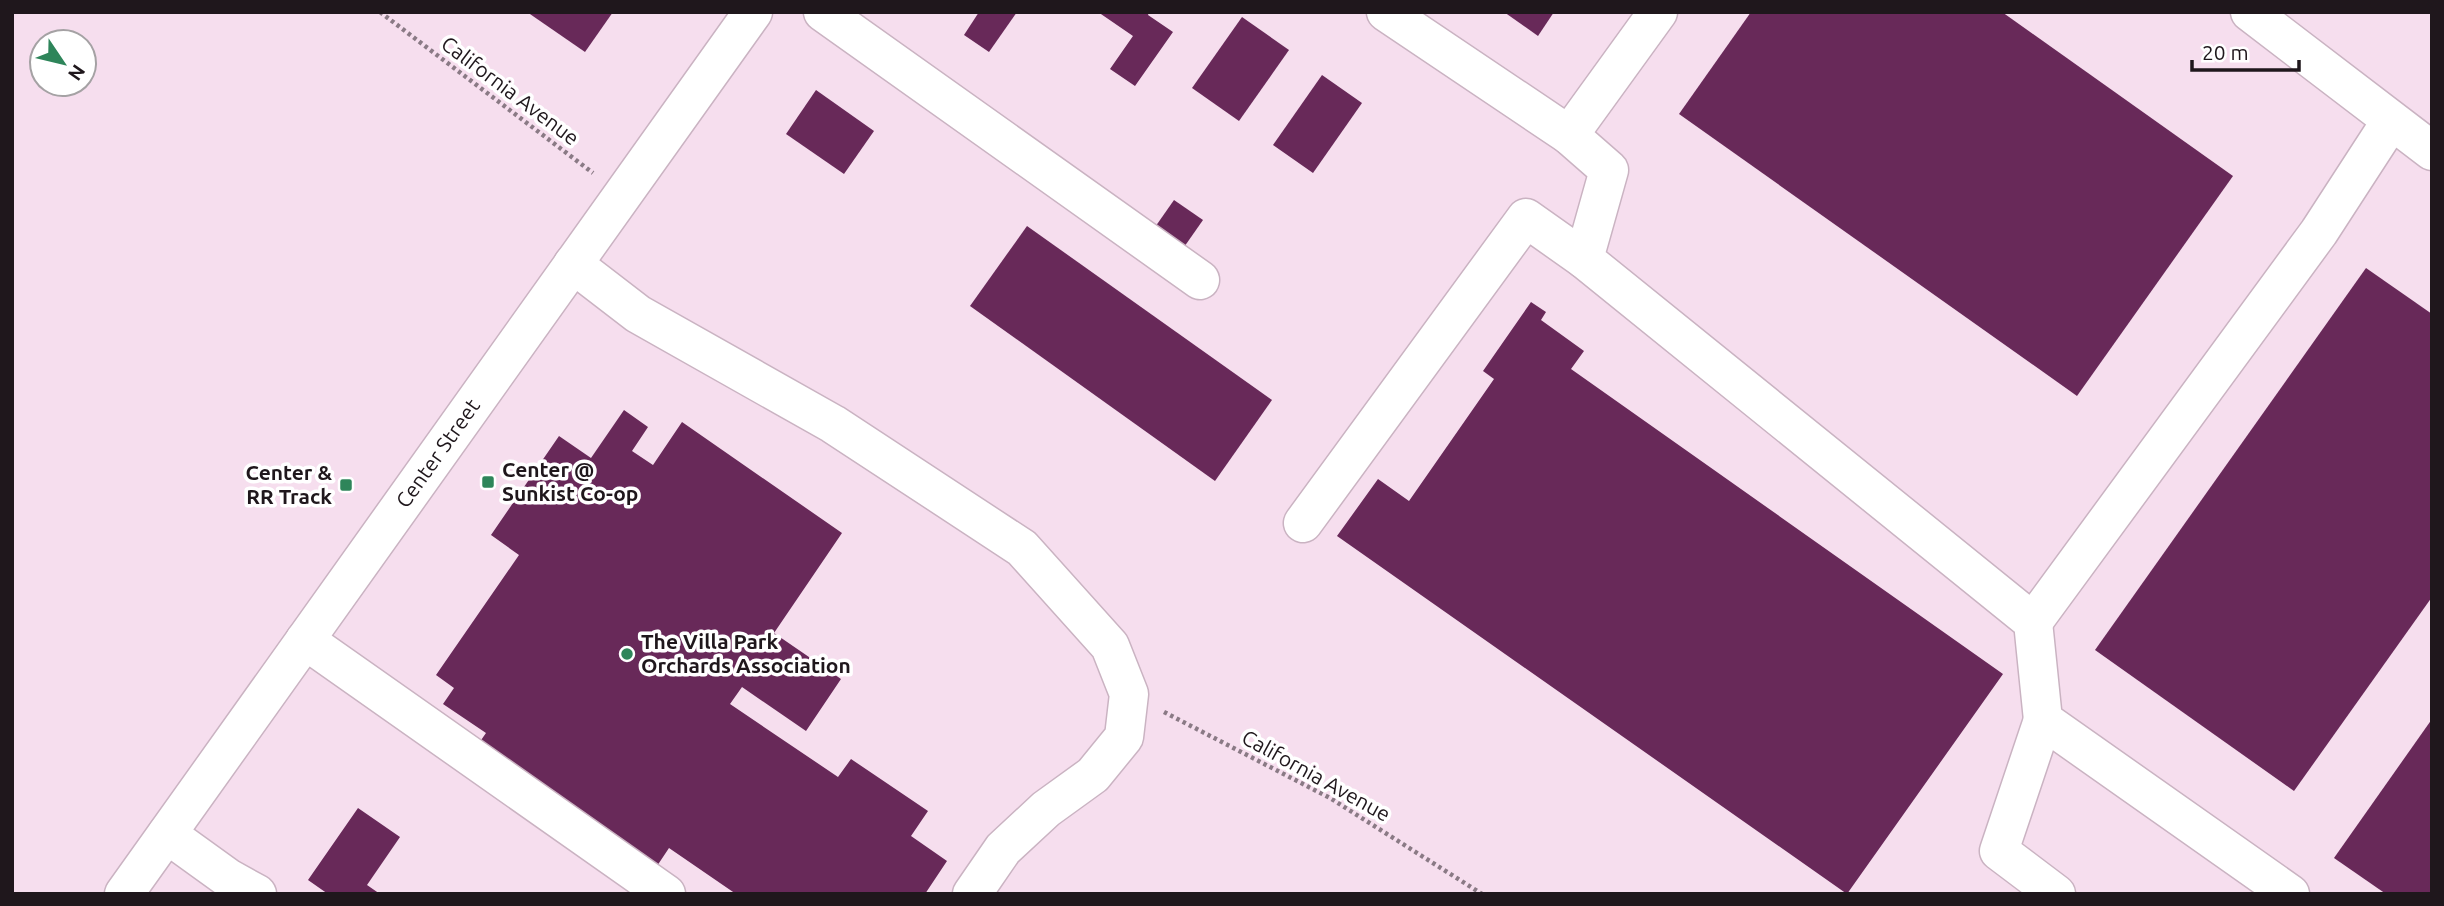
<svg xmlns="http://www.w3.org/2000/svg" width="2444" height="906" viewBox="0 0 2444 906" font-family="Ubuntu,sans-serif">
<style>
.building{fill:#682959}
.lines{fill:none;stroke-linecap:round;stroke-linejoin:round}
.minor-casing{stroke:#cab3c2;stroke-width:41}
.major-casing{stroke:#cab3c2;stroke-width:41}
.path{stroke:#8a7a85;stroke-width:4.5;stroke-dasharray:3.5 3.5;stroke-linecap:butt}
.minor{stroke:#fff;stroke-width:38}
.major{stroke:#fff;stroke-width:38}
.poi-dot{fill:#2e855a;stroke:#fff;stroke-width:2.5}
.labels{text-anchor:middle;stroke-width:7;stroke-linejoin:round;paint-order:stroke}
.street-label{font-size:21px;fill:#1f171c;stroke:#fff}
.poi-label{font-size:21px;font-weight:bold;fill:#1f171c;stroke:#fff;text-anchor:start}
</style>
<rect width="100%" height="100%" fill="#f6deee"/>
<!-- building -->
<g class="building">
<polygon points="527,12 613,12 585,52"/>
<polygon points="979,12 1017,12 989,52 964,35"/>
<polygon points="1098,12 1149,12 1148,15 1173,32 1135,86 1110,69 1133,36"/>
<polygon points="1504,12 1554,12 1538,36"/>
<polygon points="1751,12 2002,12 2233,176 2077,396 1679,114"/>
<polygon points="1242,17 1289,50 1239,121 1192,88"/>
<polygon points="1322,75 1362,103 1313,173 1273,145"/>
<polygon points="816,90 874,131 844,174 786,134"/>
<polygon points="1174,200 1203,220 1182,250 1153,230"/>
<polygon points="1027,226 1272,400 1215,481 970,306"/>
<polygon points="2366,268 2432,314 2432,597 2294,791 2095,650"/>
<polygon points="1531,302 1546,312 1541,320 1584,351 1571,369 2003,674 1847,894 1337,536 1378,479 1409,501 1494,379 1483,371"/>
<polygon points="624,410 648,427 632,451 653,465 682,422 842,533 774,633 841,679 806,731 742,687 730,704 838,777 851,759 928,811 911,836 947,861 925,894 736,894 669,848 657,866 479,743 486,733 443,704 454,688 436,675 519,555 491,535 559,436 591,458"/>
<polygon points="2432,719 2432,894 2386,894 2334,858"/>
<polygon points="358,808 400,837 367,885 380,894 328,894 308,880"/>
</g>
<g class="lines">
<defs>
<g id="minor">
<polyline points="823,12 1200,280"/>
<polyline points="1386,12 1569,135 1609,170 1584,259 2033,622 2043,720 2290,894"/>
<polyline points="2250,12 2432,151"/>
<polyline points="1569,135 1658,12"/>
<polyline points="573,264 638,314 833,424 1022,548 1110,646 1129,694 1124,737 1093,775 1046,809 1003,849 972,894"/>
<polyline points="1303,523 1526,218 1584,259"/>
<polyline points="2033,622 2319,232 2391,121"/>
<polyline points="305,640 666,894"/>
<polyline points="2043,720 1999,851 2056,894"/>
<polyline points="167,834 228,878 257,894"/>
</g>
<g id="major">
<path id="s1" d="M124,894L753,12"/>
</g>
</defs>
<!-- minor casing -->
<use href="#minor" class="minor-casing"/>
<!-- major casing -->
<use href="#major" class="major-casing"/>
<!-- path -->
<g class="path">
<polyline points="380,12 593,173"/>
<polyline points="1164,712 1330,798 1482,894"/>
</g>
<!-- minor -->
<use href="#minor" class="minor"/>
<!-- major -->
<use href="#major" class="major"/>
</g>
<!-- markers -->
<g class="poi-dot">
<rect x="481" y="475" width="14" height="14" rx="3.5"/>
<rect x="339" y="478" width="14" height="14" rx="3.5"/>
<circle cx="627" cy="654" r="7"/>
</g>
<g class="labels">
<!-- street labels -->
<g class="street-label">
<text transform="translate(510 91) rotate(37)" y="7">California Avenue</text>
<text dy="7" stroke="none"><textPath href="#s1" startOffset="541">Center Street</textPath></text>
<text transform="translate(1316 776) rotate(29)" y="7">California Avenue</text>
</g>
<!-- poi labels -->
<g class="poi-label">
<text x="502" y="477">Center @<tspan x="502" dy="24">Sunkist Co-op</tspan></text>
<text x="332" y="480" text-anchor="end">Center &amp;<tspan x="332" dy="24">RR Track</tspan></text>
<text x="641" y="649">The Villa Park<tspan x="641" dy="24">Orchards Association</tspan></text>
</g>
</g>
<!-- border -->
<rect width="2444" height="906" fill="none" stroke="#1f171c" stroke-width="28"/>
<!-- north arrow -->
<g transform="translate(63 63) rotate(125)"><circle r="33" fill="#ffffff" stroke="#a5a2a4" stroke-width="2"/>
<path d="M0-5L12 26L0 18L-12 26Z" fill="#2e855a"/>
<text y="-10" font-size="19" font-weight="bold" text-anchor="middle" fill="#1f171c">N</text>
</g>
<!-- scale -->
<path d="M2192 60v10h107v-10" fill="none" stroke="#1f171c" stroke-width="3.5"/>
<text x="2202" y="60" font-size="21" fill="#1f171c" stroke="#ffffff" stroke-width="5" paint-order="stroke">20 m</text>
</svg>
